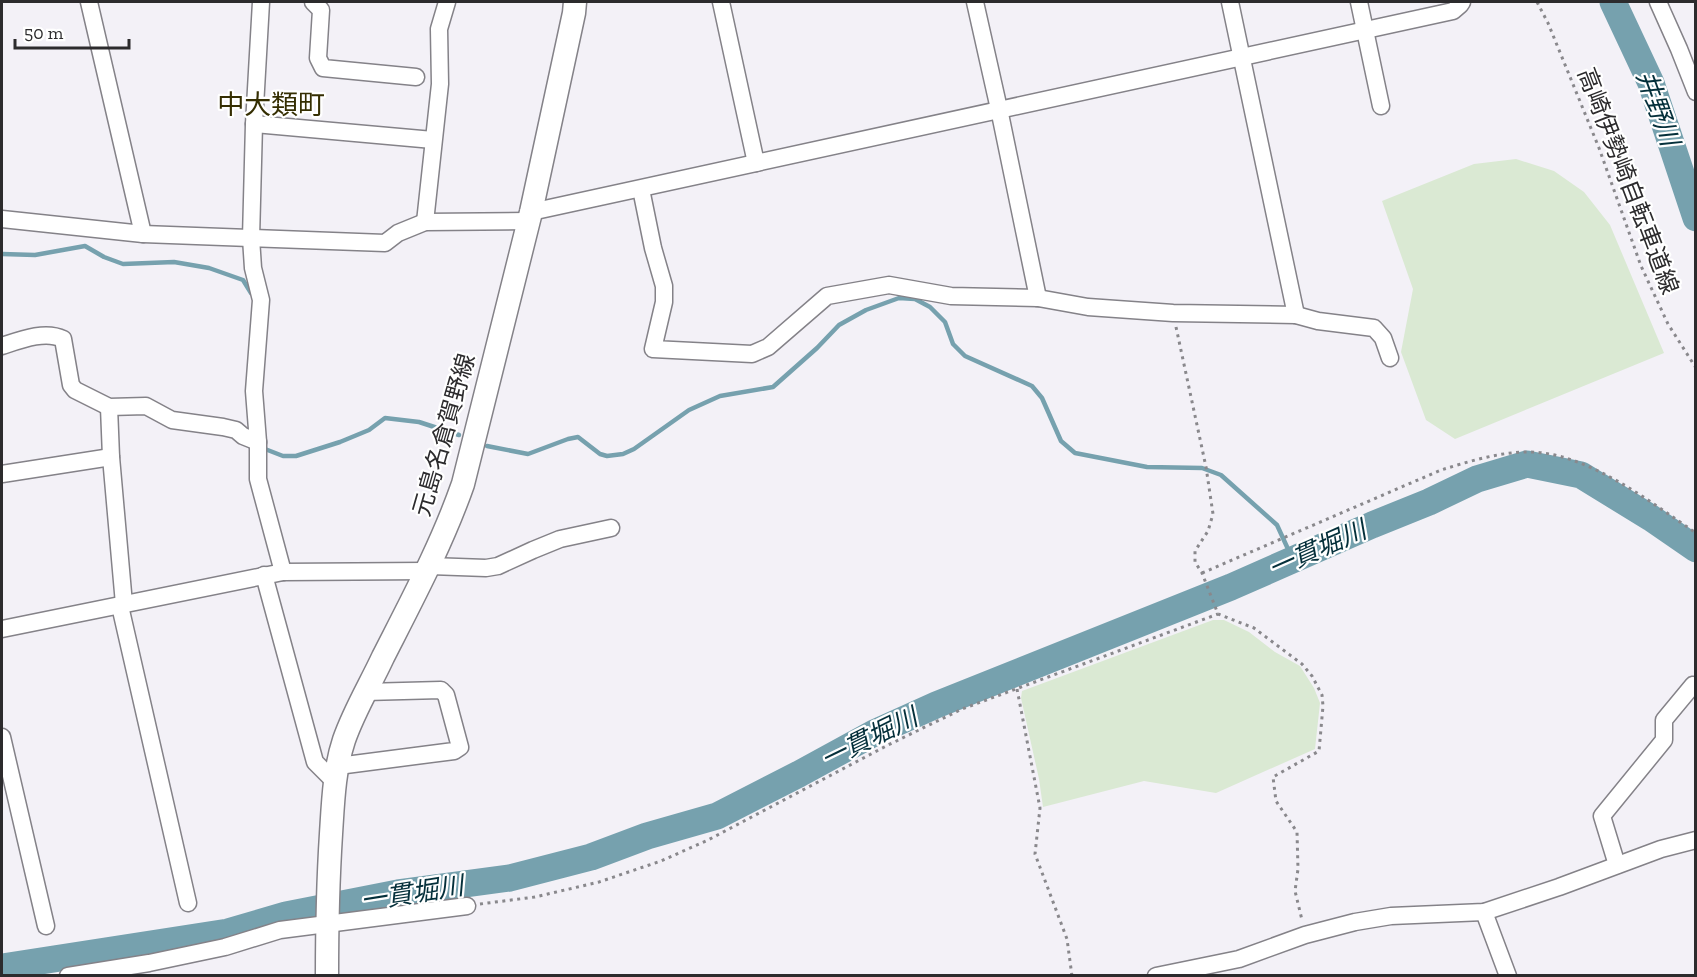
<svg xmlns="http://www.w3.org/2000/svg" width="1697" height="977" viewBox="0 0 1697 977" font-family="'Zilla Slab','Noto Sans JP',serif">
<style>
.green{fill:#dae9d3}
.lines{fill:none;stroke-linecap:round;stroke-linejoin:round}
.stream{stroke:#76a1ae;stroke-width:4.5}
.river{stroke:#76a1ae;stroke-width:27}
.minor-casing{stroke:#848288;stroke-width:19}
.secondary-casing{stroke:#848288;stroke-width:25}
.path{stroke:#89888c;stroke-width:3;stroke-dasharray:3 4.5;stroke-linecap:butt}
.minor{stroke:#fff;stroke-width:16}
.secondary{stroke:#fff;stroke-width:22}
.labels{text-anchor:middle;stroke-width:4.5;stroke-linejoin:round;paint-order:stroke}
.street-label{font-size:24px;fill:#2c2b2d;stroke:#fff}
.water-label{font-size:26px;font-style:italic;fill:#042f3a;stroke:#fff}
.quarter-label{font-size:27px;fill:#352e02;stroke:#fff}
</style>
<rect width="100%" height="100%" fill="#f3f1f7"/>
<!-- green -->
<g class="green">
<polygon points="1516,159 1554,171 1584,192 1610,225 1664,353 1455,439 1426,420 1401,352 1413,289 1382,201 1474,164"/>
<polygon points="1213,620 1224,620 1249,632 1275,652 1300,666 1314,688 1320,703 1315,749 1216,793 1144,781 1043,807 1039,779 1021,698 1022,691"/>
</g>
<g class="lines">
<!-- stream -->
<g class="stream">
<polyline points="2,254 35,255 85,246 104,257 123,264 174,262 209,268 243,280 251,293"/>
<polyline points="487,446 528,454 568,439 578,437 600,454 607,456 623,454 634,449 689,410 720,396 773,387 817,348 839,325 866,310 899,298 915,299 930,307 945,322 953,344 965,356 1032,386 1042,398 1061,441 1075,453 1147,467 1202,468 1221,475 1277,525 1293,560"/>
<polyline points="265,449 283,456 296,456 340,442 369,430 385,418 419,422 459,435"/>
</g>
<!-- river -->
<g class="river">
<polyline points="1613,2 1651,83 1696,218"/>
<polyline points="2,967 228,932 286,915 398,893 510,878 591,857 647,836 717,816 799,774 874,733 936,705 1231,587 1372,525 1429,502 1477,479 1527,464 1581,475 1651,518 1696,549"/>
</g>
<defs>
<g id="minor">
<polyline points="89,2 143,234"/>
<polyline points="261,2 254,124 251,238 253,268 261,300 254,391 258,442 258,479 283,572"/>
<polyline points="313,2 321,10 318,58 323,68 416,77"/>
<polyline points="721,2 756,163"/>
<polyline points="975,2 999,109 1038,298"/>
<polyline points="1230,2 1296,315"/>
<polyline points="1359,2 1381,106"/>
<polyline points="1658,2 1679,49 1696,92"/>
<polyline points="254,124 433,140"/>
<polyline points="641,189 653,248 664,286 664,302 653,349 752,354 768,347 827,296 889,285 951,296 1038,298 1088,307 1173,313 1296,315 1318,321 1374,328 1383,338 1390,358"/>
<polyline points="531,212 1453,11 1460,5 1462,2"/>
<polyline points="2,219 143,234 385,243 398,233 425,222 528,221"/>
<polyline points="425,222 440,84 439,29 447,2"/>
<path d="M2,346C20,340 45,330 63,339L71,385L75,390L109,407L146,406L172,420L223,427L236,430L243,436L258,442"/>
<polyline points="109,407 111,457 124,604"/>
<polyline points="2,474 111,457"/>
<polyline points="430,566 486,568 498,566 533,550 560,539 611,528"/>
<polyline points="264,575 315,762 335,782"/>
<polyline points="120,606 188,903"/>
<polyline points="2,629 283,572 427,571"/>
<polyline points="2,737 46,926"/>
<polyline points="338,766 454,751 460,747 446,695 441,690 365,692"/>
<polyline points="1617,865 1602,816 1664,740 1664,720 1693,685 1696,687"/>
<polyline points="1484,912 1508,976"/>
<polyline points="68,976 149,963 225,947 280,930 467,906"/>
<polyline points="1156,976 1239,959 1305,935 1355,922 1391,916 1484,912 1559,887 1661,849 1696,840"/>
</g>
<path id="secondary" d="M327,976C327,928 328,881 331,834C333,803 334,770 344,740C354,711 370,685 383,657C412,600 442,544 463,484L531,212L574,13L575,2"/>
</defs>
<!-- minor casing -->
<use href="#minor" class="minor-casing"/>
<!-- secondary casing -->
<use href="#secondary" class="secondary-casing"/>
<!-- path -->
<g class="path">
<polyline points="1537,2 1548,23 1599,148 1641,266 1668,324 1696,368"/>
<polyline points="1176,327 1206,467 1213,514 1208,531 1195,551 1195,562 1202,573 1218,614 1254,628 1302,664 1312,676 1322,695 1323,706 1319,751 1273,777 1276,801 1297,832 1298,869 1295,891 1302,920"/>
<path d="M1202,573L1441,470C1467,462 1499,452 1527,452C1585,451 1649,501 1696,533"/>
<polyline points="1017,689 1040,808 1035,854 1067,939 1072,976"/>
<polyline points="480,904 535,897 599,882 661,861 708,840 888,745 962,709 1218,614"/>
</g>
<!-- minor -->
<use href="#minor" class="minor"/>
<!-- secondary -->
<use href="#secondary" class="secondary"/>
</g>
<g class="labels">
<!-- street labels -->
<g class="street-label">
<text transform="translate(1628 181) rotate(69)" y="8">高崎伊勢崎自転車道線</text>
<text transform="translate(444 435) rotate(-74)" y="8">元島名倉賀野線</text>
</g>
<!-- water labels -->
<g class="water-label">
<text transform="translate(1658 108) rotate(70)" y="9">井野川</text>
<text transform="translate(1317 549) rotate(-24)" y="9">一貫堀川</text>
<text transform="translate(869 738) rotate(-26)" y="9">一貫堀川</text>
<text transform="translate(412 893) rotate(-9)" y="9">一貫堀川</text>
</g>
<!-- quarter labels -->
<g class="quarter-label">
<text x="271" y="114">中大類町</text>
</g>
</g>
<!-- border -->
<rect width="1697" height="977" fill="none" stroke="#2c2b2d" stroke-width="6"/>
<!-- scale -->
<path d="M15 39v9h114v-9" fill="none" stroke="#2c2b2d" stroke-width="3"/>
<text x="24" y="39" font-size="18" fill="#2c2b2d" stroke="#ffffff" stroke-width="4.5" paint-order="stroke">50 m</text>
</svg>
